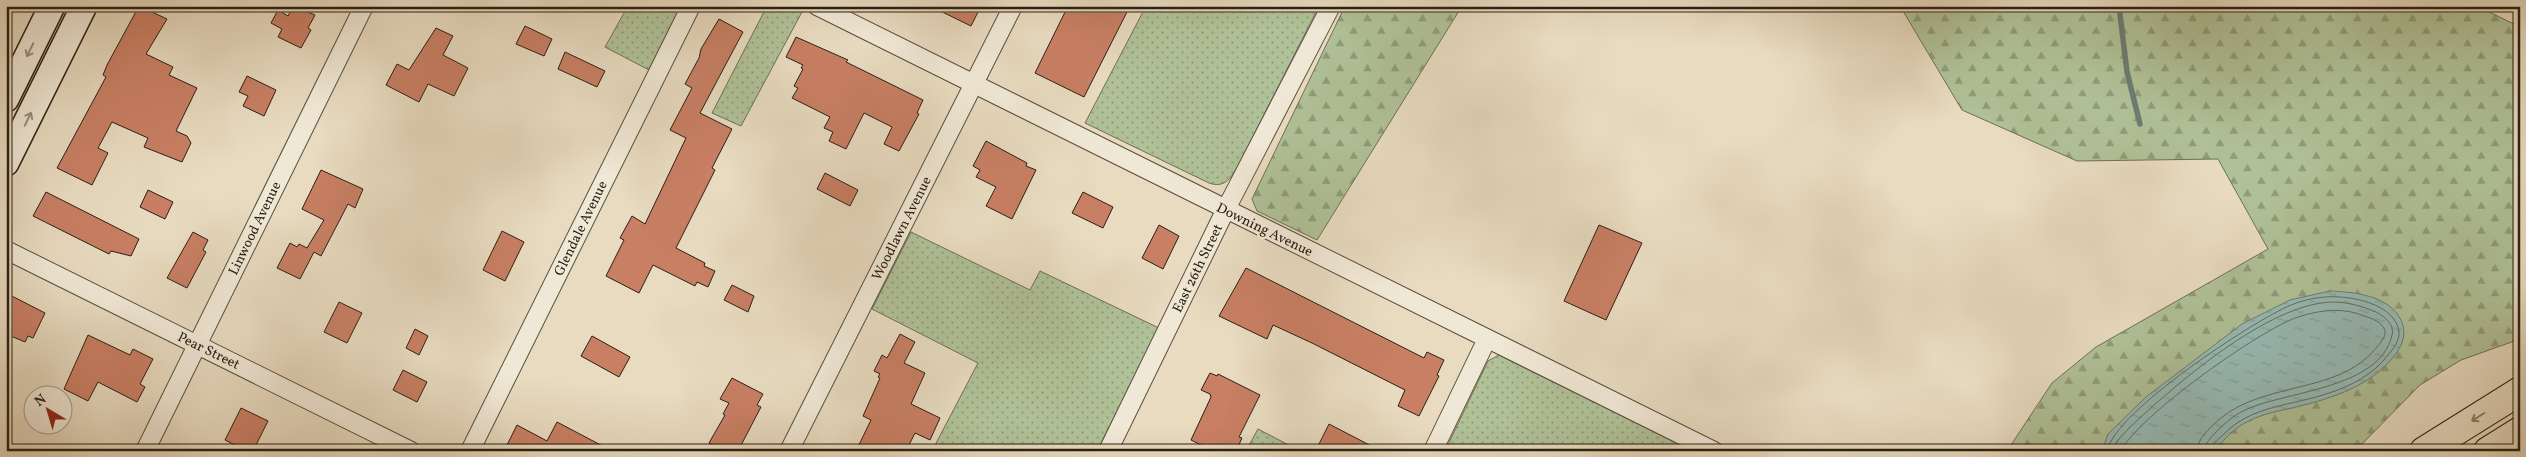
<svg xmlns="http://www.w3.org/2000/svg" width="2526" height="457" viewBox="0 0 2526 457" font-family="Vollkorn,serif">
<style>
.grass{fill:url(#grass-dots);stroke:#6d7054}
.forest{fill:url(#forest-firs);stroke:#6d7054}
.water{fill:url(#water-ripples);stroke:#6b7d74}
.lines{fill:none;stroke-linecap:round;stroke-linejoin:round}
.shore{stroke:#606e64;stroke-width:1}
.stream{stroke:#6b7d74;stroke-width:5.5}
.building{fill:#c87f64;stroke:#2a2012}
.street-casing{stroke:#5a4f3e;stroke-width:20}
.secondary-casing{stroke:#2a2012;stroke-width:28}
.highway-casing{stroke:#2a2012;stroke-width:30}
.street{stroke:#f0e8d6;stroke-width:18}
.secondary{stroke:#f0e8d6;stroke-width:25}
.highway{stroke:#e8dbc0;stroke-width:28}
.oneway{stroke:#978e7e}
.oneway2{stroke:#897e69}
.labels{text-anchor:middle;stroke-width:5;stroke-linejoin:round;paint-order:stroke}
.street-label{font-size:14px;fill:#2a2012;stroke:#f0e8d6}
</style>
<defs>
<pattern id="grass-dots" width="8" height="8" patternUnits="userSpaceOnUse" patternTransform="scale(1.25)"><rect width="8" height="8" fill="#b0c197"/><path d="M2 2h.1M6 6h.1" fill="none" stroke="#8f9c7a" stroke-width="1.8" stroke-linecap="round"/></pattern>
<pattern id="forest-firs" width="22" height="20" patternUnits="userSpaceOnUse" patternTransform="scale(1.25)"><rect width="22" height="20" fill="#b0c197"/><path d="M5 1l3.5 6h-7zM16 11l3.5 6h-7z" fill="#8f9c7a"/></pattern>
<pattern id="water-ripples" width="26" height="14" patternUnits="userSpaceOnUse" patternTransform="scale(1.25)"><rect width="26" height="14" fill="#97bbb5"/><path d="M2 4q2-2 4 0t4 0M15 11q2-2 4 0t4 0" fill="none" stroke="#82a09b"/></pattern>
</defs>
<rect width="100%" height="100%" fill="#e8dbc0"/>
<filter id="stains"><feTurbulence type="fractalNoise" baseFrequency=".004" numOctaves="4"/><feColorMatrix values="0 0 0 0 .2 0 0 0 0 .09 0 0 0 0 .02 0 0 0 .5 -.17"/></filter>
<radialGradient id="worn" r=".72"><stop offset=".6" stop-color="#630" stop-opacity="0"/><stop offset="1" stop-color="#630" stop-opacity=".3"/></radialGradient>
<!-- grass -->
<g class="grass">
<polygon points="628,6 681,6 649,70 605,47"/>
<polygon points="767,6 796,6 803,10 741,126 712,113"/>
<path d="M1146,6H1319L1239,164C1232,176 1226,189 1209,183L1085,123Z"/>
<polygon points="911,232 1030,290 1040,271 1159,328 1097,451 932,451 978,363 872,309"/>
<polygon points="1499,355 1692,451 1445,451 1488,361"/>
<polygon points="1258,429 1300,451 1246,451"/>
</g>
<!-- forest -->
<g class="forest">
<polygon points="1345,6 1462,6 1317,240 1257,211 1252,199"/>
<polygon points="1900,6 2484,6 2483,9 2520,27 2520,339 2461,360 2420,385 2355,451 2007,451 2052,383 2096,347 2268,249 2218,159 2077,161 1962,110"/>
</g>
<!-- water -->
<path class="water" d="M2330,291C2353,292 2389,295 2401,320C2407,332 2403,345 2395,355C2371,386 2333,398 2296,407C2280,411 2264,413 2249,421C2235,427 2224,439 2215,451H2102L2108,434L2146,397L2242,324L2290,300Z"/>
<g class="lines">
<!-- shore -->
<g class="shore">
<path d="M2107,451C2114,412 2253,321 2291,305C2318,294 2348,294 2375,305C2386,310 2398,319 2399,332C2400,340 2393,349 2388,355C2374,374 2351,386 2329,393C2292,406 2250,405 2222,436C2217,440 2212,444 2211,451"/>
<path d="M2113,451L2118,440L2129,428C2175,385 2267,304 2332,302C2348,302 2361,306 2376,312C2384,316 2395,325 2392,335C2380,390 2282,391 2243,411C2233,416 2224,424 2216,432C2211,438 2205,442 2205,451"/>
<path d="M2121,451C2137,417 2261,329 2298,317C2320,310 2343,307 2364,316C2371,318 2383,322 2385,331C2386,337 2380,343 2377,347C2337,398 2256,378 2210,428C2203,435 2198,441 2197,451"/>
</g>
<!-- stream -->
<polyline class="stream" points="2119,6 2127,72 2140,124"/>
</g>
<!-- building -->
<g class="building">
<polygon points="139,6 167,19 146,54 173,67 169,75 197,88 176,131 187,136 191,143 182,162 144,147 148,138 112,122 98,148 108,153 92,185 57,168 106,77 103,75 107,65"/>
<polygon points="293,6 315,15 308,28 311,30 301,48 278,37 282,29 271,23 278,10 288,16"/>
<polygon points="930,6 981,6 971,26"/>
<polygon points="1068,6 1130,6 1084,97 1035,73"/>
<polygon points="719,19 743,32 700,113 732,129 712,168 715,170 676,248 705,263 704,266 715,271 708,287 697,282 695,286 653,265 639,293 606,276 624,240 620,238 632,216 645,224 686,138 670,130 692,88 685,84 699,58 701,49"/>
<polygon points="525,26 552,39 544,56 516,44"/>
<polygon points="436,28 453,36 443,55 468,68 454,96 428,84 419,102 386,85 397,64 409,70"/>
<polygon points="796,37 848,60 846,62 923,100 917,113 919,114 899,151 884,144 892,127 864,113 846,149 829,141 833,132 824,128 830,117 792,98 798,88 794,86 803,69 801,68 803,65 786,57"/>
<polygon points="565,52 605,71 597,87 558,69"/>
<polygon points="247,76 276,90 264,116 243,106 248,96 239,92"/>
<polygon points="986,141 1027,163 1026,166 1036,170 1012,219 986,206 996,187 976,177 980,170 973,166"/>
<polygon points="321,170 363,189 355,208 348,204 321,256 314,252 300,279 277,268 290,243 297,247 299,244 307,248 324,220 302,209"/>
<polygon points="825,173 858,190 850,206 817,189"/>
<polygon points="148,190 173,202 165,219 140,207"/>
<polygon points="46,192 139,239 131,256 111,251 109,254 33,216"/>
<polygon points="1083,192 1113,207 1103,228 1072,213"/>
<polygon points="1159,225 1179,236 1163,269 1142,258"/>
<polygon points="1599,225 1642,243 1606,320 1564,301"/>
<polygon points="502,231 524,242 505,281 483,270"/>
<polygon points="193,232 208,240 203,250 206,252 187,288 167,278"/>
<polygon points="1246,268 1424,358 1427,352 1444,360 1437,375 1439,376 1419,416 1398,406 1405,390 1312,343 1273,325 1267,339 1219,316"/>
<polygon points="732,285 754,296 748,312 724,300"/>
<polygon points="6,293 45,313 33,338 28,336 25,342 6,334"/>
<polygon points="339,302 362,313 347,343 324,332"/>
<polygon points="415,329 428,336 419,355 406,348"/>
<polygon points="900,334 915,342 904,363 925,373 911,404 940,418 930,440 915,433 906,451 856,451 871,420 863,416 880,378 878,377 880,374 874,371 882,355 887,358"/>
<polygon points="88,335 130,355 133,349 153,359 140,384 145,387 137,402 98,382 88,401 64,389"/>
<polygon points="592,336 630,357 619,377 581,356"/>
<polygon points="403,370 427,382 417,402 393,390"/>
<polygon points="1210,373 1217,376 1218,374 1260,395 1239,437 1242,438 1236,451 1213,451 1191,440 1211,397 1210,394 1201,390"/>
<polygon points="732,378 763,394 757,405 761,407 738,451 723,451 709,443 725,415 723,414 729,403 720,399"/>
<polygon points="241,408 268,421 253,451 247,451 225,440"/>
<polygon points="557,422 612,451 504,451 517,425 547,441"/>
<polygon points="1329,424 1381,451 1328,451 1318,446"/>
</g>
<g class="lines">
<defs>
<g id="street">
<polyline points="817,6 1714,451"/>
<polyline points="6,250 411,451"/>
<polyline points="145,451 364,6"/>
<polyline points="470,451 691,6"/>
<polyline points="789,451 1013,6"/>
<polyline points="1108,451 1226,209 1331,6"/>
<polyline points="1433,451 1487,339"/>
</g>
<g id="secondary">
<polyline points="6,99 52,6"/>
<polyline points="6,163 84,6"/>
</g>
<g id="highway">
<polyline points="2424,451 2520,391"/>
<polyline points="2488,451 2520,431"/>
</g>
</defs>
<!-- street casing -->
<use href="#street" class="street-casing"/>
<!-- secondary casing -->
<use href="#secondary" class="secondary-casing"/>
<!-- highway casing -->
<use href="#highway" class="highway-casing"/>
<!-- street -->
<use href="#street" class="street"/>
<!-- secondary -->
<use href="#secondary" class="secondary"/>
<!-- highway -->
<use href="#highway" class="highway"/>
</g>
<!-- one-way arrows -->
<defs><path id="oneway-shaft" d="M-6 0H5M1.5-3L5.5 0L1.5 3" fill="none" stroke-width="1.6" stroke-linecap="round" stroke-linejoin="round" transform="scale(1.25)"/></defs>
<g class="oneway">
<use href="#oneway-shaft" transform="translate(30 50) rotate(116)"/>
<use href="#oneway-shaft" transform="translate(28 119) rotate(-64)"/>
</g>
<use class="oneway2" href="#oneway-shaft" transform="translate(2478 417) rotate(148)"/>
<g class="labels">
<!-- street labels -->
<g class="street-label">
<text transform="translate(254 228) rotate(-64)" y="5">Linwood Avenue</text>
<text transform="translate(580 228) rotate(-64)" y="5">Glendale Avenue</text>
<text transform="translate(901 228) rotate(-63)" y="5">Woodlawn Avenue</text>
<text transform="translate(1265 229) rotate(26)" y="5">Downing Avenue</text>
<text transform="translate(1197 268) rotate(-64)" y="5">East 26th Street</text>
<text transform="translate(209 350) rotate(26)" y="5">Pear Street</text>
</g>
</g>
<!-- margin -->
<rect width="2526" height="457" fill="none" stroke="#e8dbc0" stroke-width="25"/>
<rect x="8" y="8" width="2511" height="442" fill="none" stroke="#2a2012" stroke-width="2.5"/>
<rect x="12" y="12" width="2501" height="432" fill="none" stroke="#2a2012"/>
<!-- north arrow -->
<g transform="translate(48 410) rotate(322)"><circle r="24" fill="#f0e8d6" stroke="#a19888"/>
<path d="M0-4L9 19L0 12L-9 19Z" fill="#8f2418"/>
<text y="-8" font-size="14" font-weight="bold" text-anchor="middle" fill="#2a2012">N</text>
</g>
<rect width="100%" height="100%" filter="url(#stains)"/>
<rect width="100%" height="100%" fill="url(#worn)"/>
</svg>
